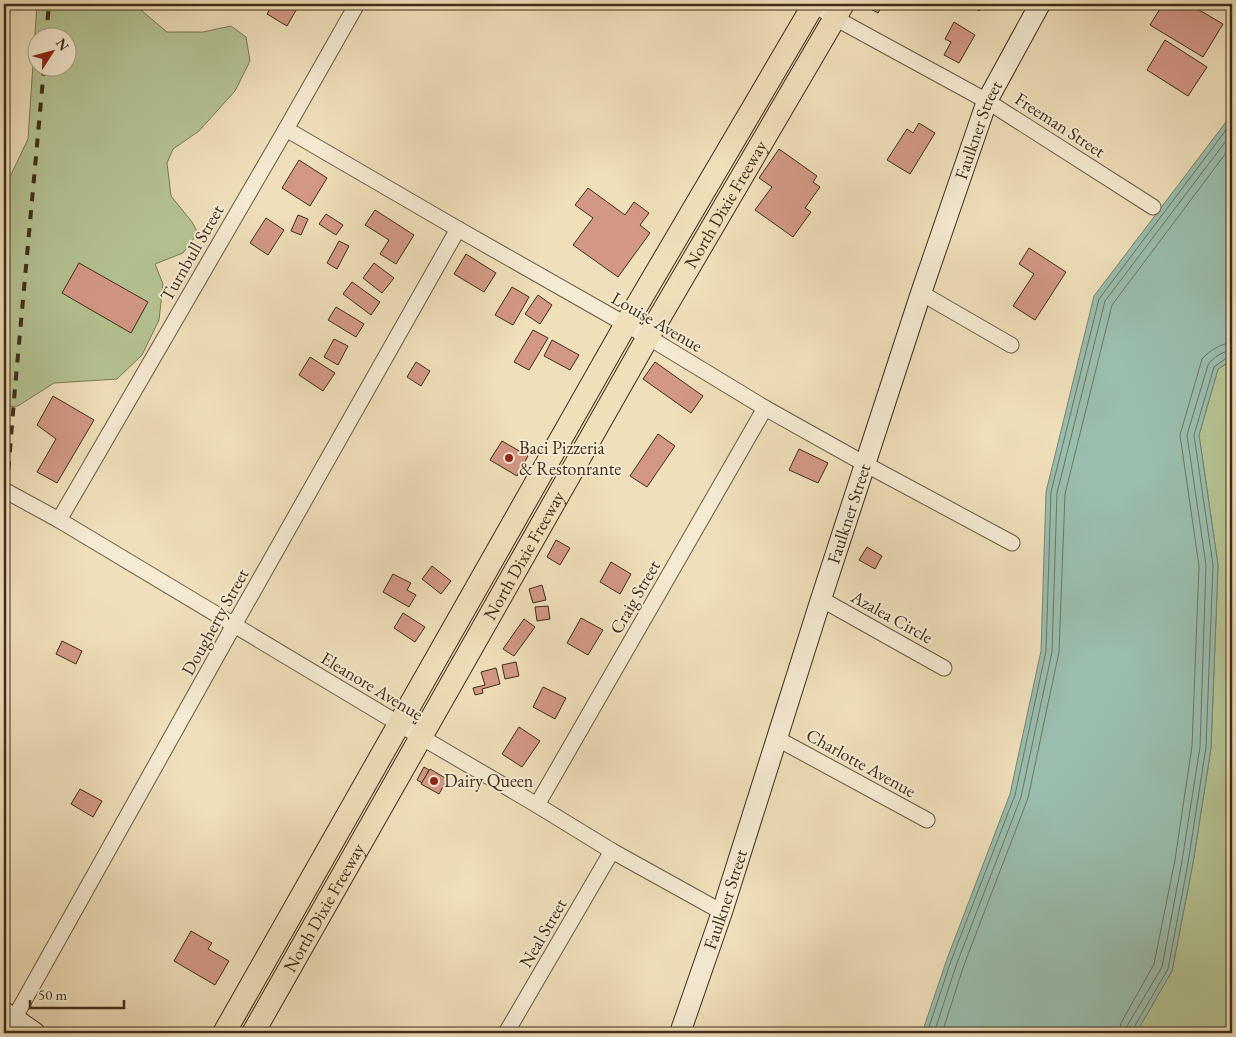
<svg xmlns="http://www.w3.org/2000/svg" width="1236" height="1037" viewBox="0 0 1236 1037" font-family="'EB Garamond',serif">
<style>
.green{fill:#b5c393;stroke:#7a7857;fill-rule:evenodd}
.water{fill:#9abdad;stroke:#768473}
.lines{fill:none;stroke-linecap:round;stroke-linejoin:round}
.shore{stroke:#6c7664;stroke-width:1}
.building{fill:#d39885;stroke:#3f2e1b}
.street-casing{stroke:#6b5a43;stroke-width:17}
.secondary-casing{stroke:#3f2e1b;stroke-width:22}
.primary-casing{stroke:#3f2e1b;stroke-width:24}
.street{stroke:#f5ead2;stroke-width:15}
.secondary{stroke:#f5ead2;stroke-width:20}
.primary{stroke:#efdfba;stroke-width:22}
.rail{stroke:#3f2e1b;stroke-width:4;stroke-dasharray:9 9;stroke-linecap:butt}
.poi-dot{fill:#8f2418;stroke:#f5ead2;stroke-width:2}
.labels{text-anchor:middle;stroke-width:4;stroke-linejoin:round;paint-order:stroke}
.street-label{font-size:18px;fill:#3f2e1b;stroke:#f5ead2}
.poi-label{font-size:18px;fill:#3f2e1b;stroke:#f5ead2;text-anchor:start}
</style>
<rect width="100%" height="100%" fill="#efdfba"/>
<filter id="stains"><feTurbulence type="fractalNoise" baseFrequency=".004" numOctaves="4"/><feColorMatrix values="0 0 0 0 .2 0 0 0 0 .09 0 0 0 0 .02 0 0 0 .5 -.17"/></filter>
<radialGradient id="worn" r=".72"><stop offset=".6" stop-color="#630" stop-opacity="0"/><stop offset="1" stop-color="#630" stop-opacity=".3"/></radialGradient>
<!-- green -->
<g class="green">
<path d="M37,4H142V11L167,32H203L231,26L246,37L250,61L235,91L199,131L173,149L167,163L171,196L192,222L198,233L183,253L155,264L163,284L159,320L142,355L117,379L54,383L18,406L4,407V186L7,183L28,139ZM38,38H68V68H38Z"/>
<polygon points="1232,360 1232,1033 1136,1033 1172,971 1193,863 1211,748 1218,565 1199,435 1218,369"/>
</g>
<!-- water -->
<polygon class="water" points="1232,114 1232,360 1218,369 1199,435 1218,565 1211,748 1193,863 1172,971 1136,1033 922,1033 947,959 1010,794 1041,651 1046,492 1094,296"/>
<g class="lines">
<!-- shore -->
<g class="shore">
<polyline points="927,1033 951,961 1015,795 1046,651 1051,492 1099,299 1232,122"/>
<polyline points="934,1033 957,963 1021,797 1052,652 1057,493 1105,301 1232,133"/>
<polyline points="942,1033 964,965 1028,798 1059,652 1065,494 1112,305 1232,145"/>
<path d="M1119,1033L1121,1023L1154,964L1175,860L1192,746L1199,566L1180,435L1202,359C1209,351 1221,343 1232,343"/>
<path d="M1126,1033L1127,1026L1162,967L1182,861L1200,747L1206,565L1187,435L1208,365C1213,357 1224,351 1232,350"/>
<polyline points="1132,1033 1133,1029 1168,969 1188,863 1206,747 1213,565 1194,435 1214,367 1228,357 1232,357"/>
</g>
</g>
<!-- building -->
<g class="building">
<polygon points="273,4 296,4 299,5 287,26 267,14"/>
<polygon points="862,4 883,4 878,13"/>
<polygon points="970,4 984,4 979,11"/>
<polygon points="1163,4 1189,4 1223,24 1203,57 1150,25"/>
<polygon points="954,22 975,35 959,63 944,55 951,42 945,39"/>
<polygon points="1165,40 1207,67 1188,96 1147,70"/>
<polygon points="919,123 935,133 910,174 887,160 907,129 913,133"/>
<polygon points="779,149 817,176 813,182 820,187 805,208 811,212 793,237 755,210 772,187 759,178"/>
<polygon points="299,160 327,178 310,206 282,188"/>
<polygon points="588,188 625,215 634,202 649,213 640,225 650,233 618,277 573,245 593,218 575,205"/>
<polygon points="375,210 414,235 396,264 380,254 389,240 365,225"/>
<polygon points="326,214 343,225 336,235 319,224"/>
<polygon points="298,215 308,219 301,235 291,231"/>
<polygon points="266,218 284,230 268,255 250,243"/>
<polygon points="339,241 349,246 337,269 327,263"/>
<polygon points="1029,248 1066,272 1035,320 1013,306 1034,274 1019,264"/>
<polygon points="466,254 496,273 484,292 454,274"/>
<polygon points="79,263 148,302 131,333 62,293"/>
<polygon points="374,263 394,278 382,293 363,278"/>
<polygon points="352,282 380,302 371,315 343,294"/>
<polygon points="512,287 529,297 513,325 495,315"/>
<polygon points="538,295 552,305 540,324 525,314"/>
<polygon points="336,307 364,324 356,337 328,320"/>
<polygon points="533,330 548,338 529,370 514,362"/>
<polygon points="334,339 348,346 338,365 324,357"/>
<polygon points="552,340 579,355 570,370 544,356"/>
<polygon points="310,357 335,373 323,391 299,375"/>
<polygon points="416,362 430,371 421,386 407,377"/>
<polygon points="655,362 703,396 691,413 643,379"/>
<polygon points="53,396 94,420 57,483 37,472 56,439 37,425"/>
<polygon points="658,434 675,446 647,487 630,476"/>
<polygon points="502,441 528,456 517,476 490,460"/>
<polygon points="799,449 828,463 818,483 789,470"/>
<polygon points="556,540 570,548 560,565 547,557"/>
<polygon points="867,547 882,556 875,569 859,560"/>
<polygon points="611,562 631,574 620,594 600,582"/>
<polygon points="432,566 451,581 441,594 422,579"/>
<polygon points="393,574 411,583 407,590 416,595 409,607 383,592"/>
<polygon points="542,585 546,600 533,603 529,589"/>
<polygon points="548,606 550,619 537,621 535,607"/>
<polygon points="403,613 425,627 415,642 394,628"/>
<polygon points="581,618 603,630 588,655 567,643"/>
<polygon points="524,619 535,627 514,656 503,649"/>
<polygon points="62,641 82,651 76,664 56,654"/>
<polygon points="516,662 519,676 505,679 502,665"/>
<polygon points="496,668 500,684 482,689 483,693 475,695 473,688 485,685 481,672"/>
<polygon points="543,687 566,698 555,719 533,707"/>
<polygon points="519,727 540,741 522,767 502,754"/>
<polygon points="424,767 429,770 422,783 417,780"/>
<polygon points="430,769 447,779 439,794 421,784"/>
<polygon points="80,789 102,801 93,817 71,804"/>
<polygon points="191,931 212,943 208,949 229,961 215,985 174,961"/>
</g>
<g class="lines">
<defs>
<g id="street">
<polyline points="814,4 835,18 987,101 1153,207"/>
<polyline points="286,129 458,229 648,337 765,408 865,464 1012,543"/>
<polyline points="921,293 1011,345"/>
<polyline points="4,490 59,520 421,737 537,805 612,851 722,912"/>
<polyline points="59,520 286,129 357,4"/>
<polyline points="821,599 944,668"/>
<polyline points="776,738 927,820"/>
<polyline points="537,805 765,408"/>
<polyline points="6,1033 234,625 458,229"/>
<polyline points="506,1033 612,851"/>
</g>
<g id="secondary">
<polyline points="4,1012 14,1018 35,1033"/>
<path id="s1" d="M680,1033L722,912L821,599L921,293L987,101L1040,4"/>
</g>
<g id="primary">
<polyline points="224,1033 626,324 814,4"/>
<path id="s2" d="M253,1033L648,337L843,4"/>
</g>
</defs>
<!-- street casing -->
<use href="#street" class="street-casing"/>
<!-- secondary casing -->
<use href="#secondary" class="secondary-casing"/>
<!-- primary casing -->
<use href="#primary" class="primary-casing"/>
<!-- street -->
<use href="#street" class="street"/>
<!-- secondary -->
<use href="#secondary" class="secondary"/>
<!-- primary -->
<use href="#primary" class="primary"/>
<!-- rail -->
<g class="rail">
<polyline points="46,38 49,4"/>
<polyline points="4,524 15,388 44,68"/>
</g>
</g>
<!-- markers -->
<g class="poi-dot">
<circle cx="509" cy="458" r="5"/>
<circle cx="434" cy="781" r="5"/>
</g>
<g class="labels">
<!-- street labels -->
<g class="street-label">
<text transform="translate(1060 125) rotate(33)" y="6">Freeman Street</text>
<text dy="6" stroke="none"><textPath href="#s1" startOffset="951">Faulkner Street</textPath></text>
<text dy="6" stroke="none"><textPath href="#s2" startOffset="954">North Dixie Freeway</textPath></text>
<text transform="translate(192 253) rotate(-60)" y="6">Turnbull Street</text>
<text transform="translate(657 322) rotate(30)" y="6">Louise Avenue</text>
<text dy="6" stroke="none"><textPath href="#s1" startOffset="546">Faulkner Street</textPath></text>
<text dy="6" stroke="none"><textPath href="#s2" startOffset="549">North Dixie Freeway</textPath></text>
<text transform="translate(635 597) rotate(-60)" y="6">Craig Street</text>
<text transform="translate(892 617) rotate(29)" y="6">Azalea Circle</text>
<text transform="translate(215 622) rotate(-61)" y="6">Dougherty Street</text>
<text transform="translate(372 686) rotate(31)" y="6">Eleanore Avenue</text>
<text transform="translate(861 763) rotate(29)" y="6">Charlotte Avenue</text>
<text dy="6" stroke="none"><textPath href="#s1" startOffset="141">Faulkner Street</textPath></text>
<text dy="6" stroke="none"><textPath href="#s2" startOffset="144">North Dixie Freeway</textPath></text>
<text transform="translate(543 933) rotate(-60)" y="6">Neal Street</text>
</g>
<!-- poi labels -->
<g class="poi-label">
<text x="519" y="454">Baci Pizzeria<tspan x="519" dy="21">&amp; Restonrante</tspan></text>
<text x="444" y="787">Dairy Queen</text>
</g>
</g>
<!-- margin -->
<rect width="1236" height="1037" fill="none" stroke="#efdfba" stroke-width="20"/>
<rect x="5" y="5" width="1226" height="1027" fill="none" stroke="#3f2e1b" stroke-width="2.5"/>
<rect x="10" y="10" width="1216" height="1017" fill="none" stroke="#3f2e1b"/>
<!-- north arrow -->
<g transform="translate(52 52) rotate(54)"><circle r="24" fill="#f5ead2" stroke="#ac9f89"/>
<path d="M0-4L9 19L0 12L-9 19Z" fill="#8f2418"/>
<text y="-8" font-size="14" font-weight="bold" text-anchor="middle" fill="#3f2e1b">N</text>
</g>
<!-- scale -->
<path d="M30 1000v8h94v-8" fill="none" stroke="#3f2e1b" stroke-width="2.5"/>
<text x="38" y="1000" font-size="15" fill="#3f2e1b" stroke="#f5ead2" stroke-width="4" paint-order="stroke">50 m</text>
<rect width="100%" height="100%" filter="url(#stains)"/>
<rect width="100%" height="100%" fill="url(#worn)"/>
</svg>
